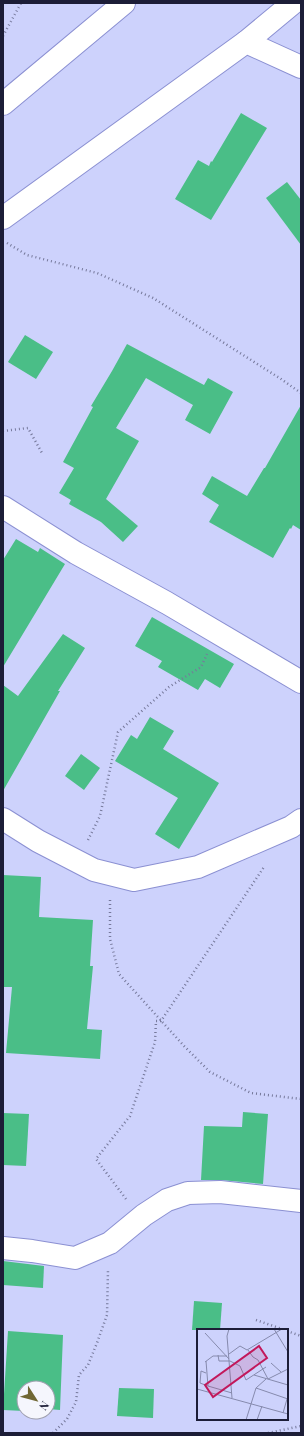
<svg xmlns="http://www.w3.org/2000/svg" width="304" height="1436" viewBox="0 0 304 1436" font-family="'Playfair Display',serif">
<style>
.building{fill:#4abe87}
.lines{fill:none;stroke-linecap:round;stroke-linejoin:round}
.minor-casing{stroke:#8b90d2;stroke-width:24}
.secondary-casing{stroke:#8b90d2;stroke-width:24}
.path{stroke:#76799b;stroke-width:2.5;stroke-dasharray:1 3;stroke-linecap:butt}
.minor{stroke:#fff;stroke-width:22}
.secondary{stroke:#fff;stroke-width:22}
.inset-road{fill:none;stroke:#868aad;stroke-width:1}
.view{fill:#c2185b;fill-opacity:0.15;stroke:#c2185b;stroke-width:2}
.inset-edge{fill:none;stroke:#1c1d37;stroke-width:2}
</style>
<rect width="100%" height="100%" fill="#cdd2fc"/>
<!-- building -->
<g class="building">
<polygon points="241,113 267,128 211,220 175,199 198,160 209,166 211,161 212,162"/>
<polygon points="287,182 301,200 301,245 266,198"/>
<polygon points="25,335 53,352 36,379 8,362"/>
<polygon points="127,344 204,385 208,378 233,392 210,434 185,420 193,405 146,378 116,428 139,441 106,499 138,526 123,542 101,522 69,504 71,500 59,493 74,468 63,462 93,407 91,406 112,371"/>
<polygon points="301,405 301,530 293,525 291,529 290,528 273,558 209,522 219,505 202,494 212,476 247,496 264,468 265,468"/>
<polygon points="16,539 38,552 40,548 65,564 3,667 3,560"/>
<polygon points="152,617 234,664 220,688 205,679 198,690 158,667 162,661 135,646"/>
<polygon points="63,634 85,648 58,691 60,691 3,791 3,685 18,696"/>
<polygon points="150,717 174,731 163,749 219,783 179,849 155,834 178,798 115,761 131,735 137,739"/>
<polygon points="81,754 100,768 84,790 65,776"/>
<polygon points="3,875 41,877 39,917 93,920 90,966 93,966 87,1029 102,1030 100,1059 6,1053 12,987 3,987"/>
<polygon points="243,1112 268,1114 263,1184 221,1180 201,1180 204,1126 242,1127"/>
<polygon points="3,1113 29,1114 26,1166 3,1165"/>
<polygon points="3,1261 44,1266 43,1288 3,1285"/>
<polygon points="194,1301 222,1303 220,1330 192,1330"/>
<polygon points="8,1331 63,1335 60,1410 48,1409 48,1388 24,1388 24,1411 3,1410"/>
<polygon points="119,1388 154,1389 153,1418 117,1416"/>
</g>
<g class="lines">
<defs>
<g id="minor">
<polyline points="246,42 293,3"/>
<polyline points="3,218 246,42 301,67"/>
<polyline points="3,507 76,553 167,603 301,682"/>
<polyline points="3,819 38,841 94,870 134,880 198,867 291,827 301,820"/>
<polyline points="3,1248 32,1251 75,1258 110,1243 144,1215 167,1200 188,1193 220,1192 301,1201"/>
</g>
<polyline id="secondary" points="3,104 124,3"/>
</defs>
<!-- minor casing -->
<use href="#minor" class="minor-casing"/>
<!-- secondary casing -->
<use href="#secondary" class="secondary-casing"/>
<!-- path -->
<g class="path">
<polyline points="3,36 21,3"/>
<polyline points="7,243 27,255 97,273 153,298 281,379 301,393"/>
<polyline points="3,431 28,428 42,453"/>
<polyline points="88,840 100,816 118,732 169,687 201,667 207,654"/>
<polyline points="110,900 110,939 119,974 184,1046 210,1072 251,1093 301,1099"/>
<polyline points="126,1199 96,1159 130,1116 155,1042 156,1021 161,1021 264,867"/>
<polyline points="256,1320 285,1330"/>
<polyline points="287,1331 301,1336"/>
<polyline points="53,1433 67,1419 76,1402 79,1375 88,1365 97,1343 107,1315 108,1270"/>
<polyline points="268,1433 301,1426"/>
</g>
<!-- minor -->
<use href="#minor" class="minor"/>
<!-- secondary -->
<use href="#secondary" class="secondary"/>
</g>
<!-- overview -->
<g transform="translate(197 1329)">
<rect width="91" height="91" fill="#cdd2fc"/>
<path class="inset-road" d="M32,0L30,7L35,69M77,0L91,23M8,4L32,30M51,21L56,28L61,31L71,50M32,25L43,17L50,21L85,0M21,26L22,32H33L43,37L49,51L69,38M9,32L11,57L35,64M8,33L16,27H30M74,34L84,43M9,44L4,42L3,54L11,57M57,46L91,56M71,50L91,40M59,59L69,50M0,60L91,85M86,84L90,70M49,91L59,59L91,70M60,91L65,77"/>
<path class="view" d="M62,17L70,29L16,68L8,56Z"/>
<rect width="91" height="91" class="inset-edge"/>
</g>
<!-- border -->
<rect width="304" height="1436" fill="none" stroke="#1c1d37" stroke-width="8"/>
<!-- north arrow -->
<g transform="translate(36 1400) rotate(126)"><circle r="19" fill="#f5f6fd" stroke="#9e9fae"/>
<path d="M0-3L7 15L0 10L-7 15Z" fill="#706734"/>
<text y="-6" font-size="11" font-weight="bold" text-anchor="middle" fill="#1c1d37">N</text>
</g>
</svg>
